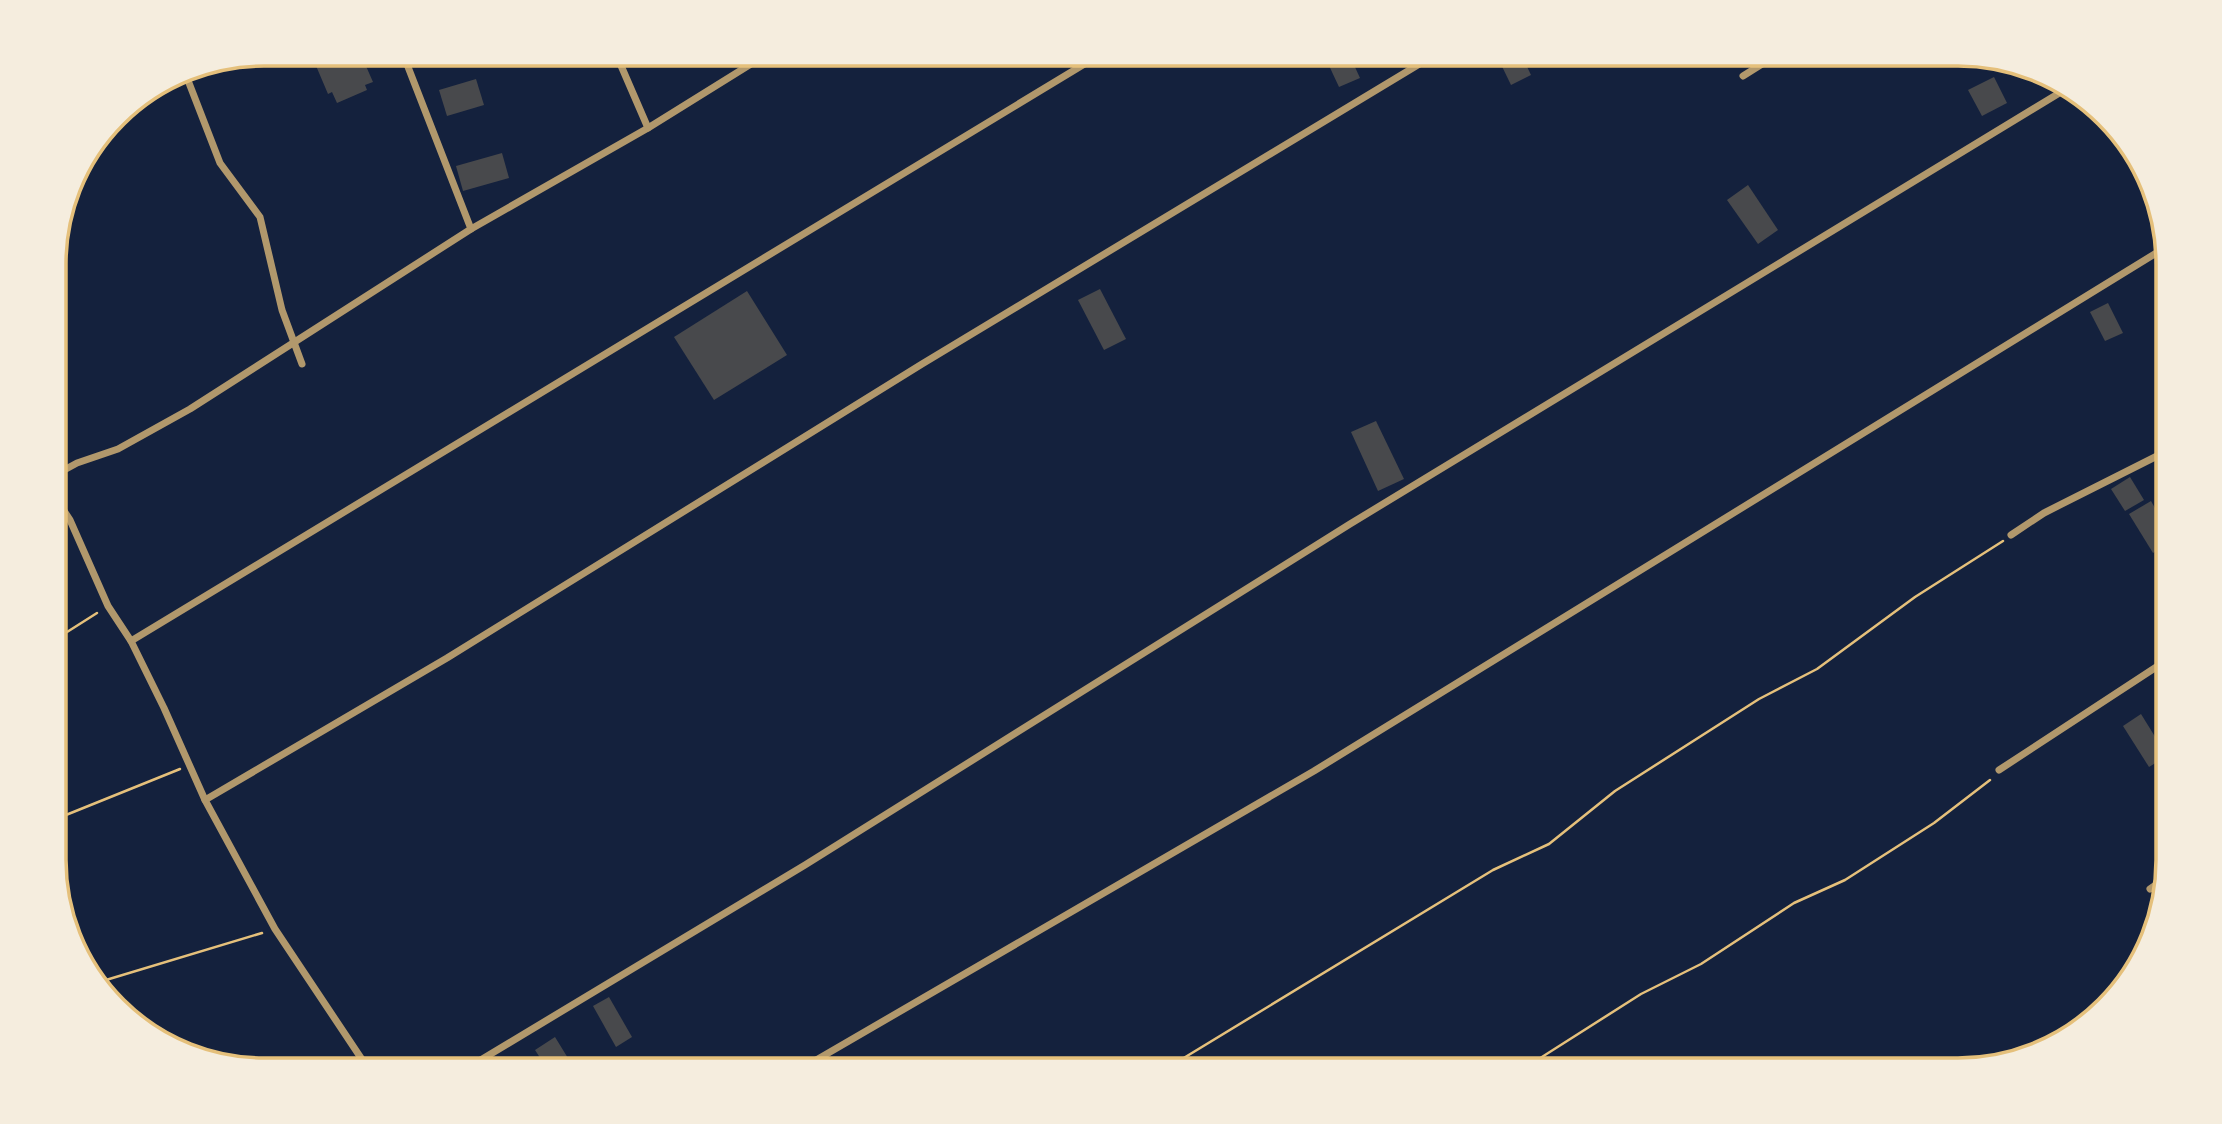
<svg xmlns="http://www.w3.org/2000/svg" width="2222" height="1124" viewBox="0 0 2222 1124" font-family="Inter,sans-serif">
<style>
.building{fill:#48494c}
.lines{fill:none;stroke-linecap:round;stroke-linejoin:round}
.path{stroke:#e5c07b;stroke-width:2.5}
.minor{stroke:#b1986c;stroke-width:7}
.rim{fill:none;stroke:#e5c07b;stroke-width:3.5}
</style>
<rect width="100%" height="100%" fill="#14213d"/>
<!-- building -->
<g class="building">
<polygon points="311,54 346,54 349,62 362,57 373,82 365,85 367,90 337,103 332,92 328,94"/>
<polygon points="1332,54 1349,54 1360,78 1339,87 1325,57"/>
<polygon points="1496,54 1521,54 1531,75 1511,85"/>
<polygon points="1994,77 2007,103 1982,116 1968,90"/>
<polygon points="476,79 484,105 447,116 439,90"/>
<polygon points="502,153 509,178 463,191 456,166"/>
<polygon points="1748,185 1778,230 1758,244 1727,200"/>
<polygon points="1100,289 1126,339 1104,350 1078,300"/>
<polygon points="747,291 787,355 714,400 674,337"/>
<polygon points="2108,303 2123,333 2105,341 2090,312"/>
<polygon points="1376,421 1404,479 1378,491 1351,432"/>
<polygon points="2130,477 2144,500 2125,511 2111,489"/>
<polygon points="2151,501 2167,529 2167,544 2153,553 2129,514"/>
<polygon points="2141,714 2167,756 2149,767 2123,726"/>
<polygon points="609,997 632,1037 616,1047 593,1006"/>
<polygon points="555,1037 571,1063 576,1070 548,1070 535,1050"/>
</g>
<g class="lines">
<!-- path -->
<g class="path">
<polyline points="56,639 97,613"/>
<polyline points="56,819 180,769"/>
<polyline points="96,983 262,933"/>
<polyline points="1523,1069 1641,994 1701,964 1794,903 1845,880 1934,823 1990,780"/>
<polyline points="1164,1070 1493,870 1549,844 1615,791 1759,699 1817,669 1915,597 2003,541"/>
</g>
<!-- minor -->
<g class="minor">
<polyline points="403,54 471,229"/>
<polyline points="616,54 648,128"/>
<polyline points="184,70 220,163 260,217 282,310 302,364"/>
<polyline points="1743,76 1778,54"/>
<polyline points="55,475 77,463 118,449 190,409 471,229 648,128 767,54"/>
<polyline points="55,497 70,520 108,606 131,641 164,708 205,800 275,929 369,1070"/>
<polyline points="2011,535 2044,513 2167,451"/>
<polyline points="131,641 1101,54"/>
<polyline points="1999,770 2167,660"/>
<polyline points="205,800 447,658 922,364 1436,54"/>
<polyline points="2150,889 2163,880"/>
<polyline points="464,1070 805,865 1350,524 2066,89"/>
<polyline points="799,1070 1314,771 2166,247"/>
</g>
</g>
<!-- crop -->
<path d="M0 0H2222V1124H0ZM264 66H1958A198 198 0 0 1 2156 264V860A198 198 0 0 1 1958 1058H264A198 198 0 0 1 66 860V264A198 198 0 0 1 264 66Z" fill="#f5edde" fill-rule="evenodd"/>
<path class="rim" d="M264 66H1958A198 198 0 0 1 2156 264V860A198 198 0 0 1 1958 1058H264A198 198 0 0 1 66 860V264A198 198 0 0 1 264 66Z"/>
</svg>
